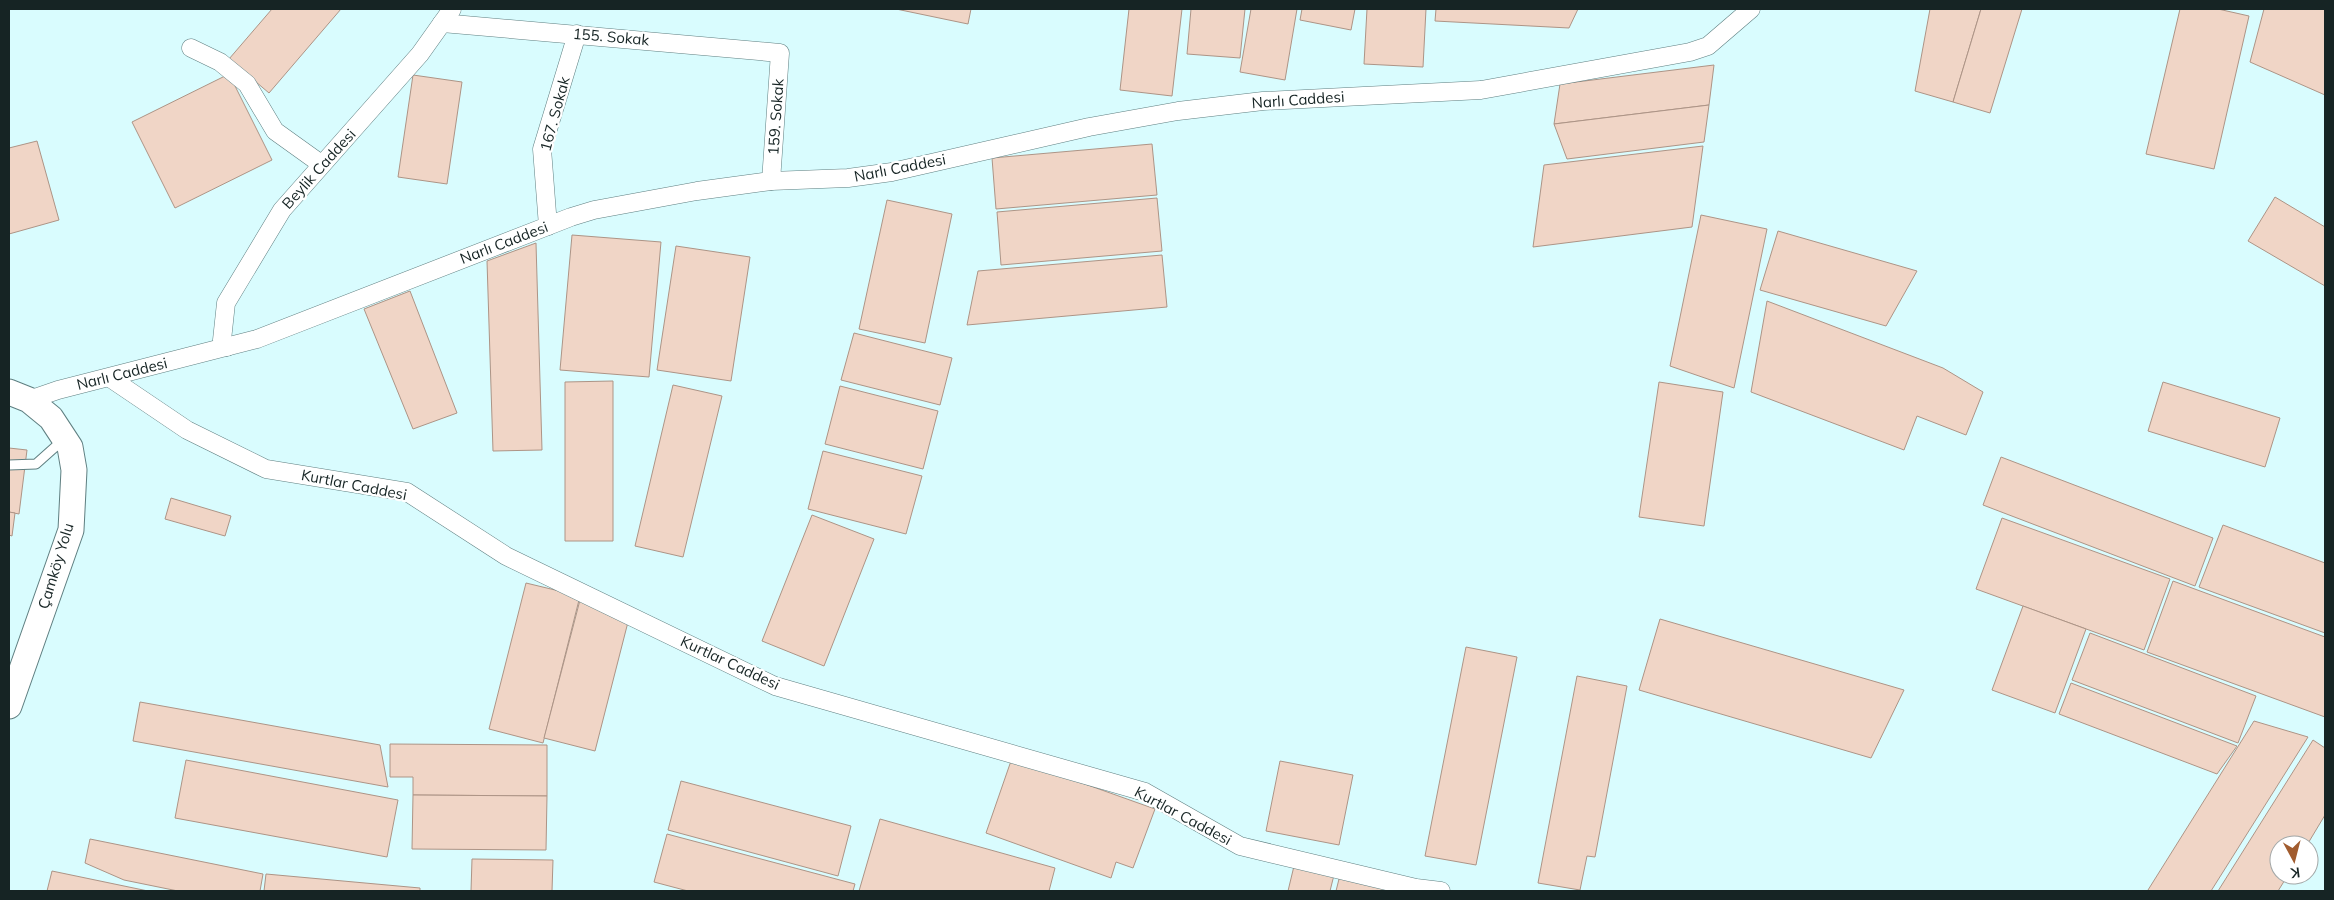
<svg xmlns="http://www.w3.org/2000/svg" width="2334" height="900" viewBox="0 0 2334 900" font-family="Mulish,sans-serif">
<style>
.building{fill:#f0d5c6;stroke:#ad9486}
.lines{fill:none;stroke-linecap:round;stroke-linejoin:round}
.service-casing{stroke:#5f7f81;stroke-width:11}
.minor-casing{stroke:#5f7f81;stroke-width:19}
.secondary-casing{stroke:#5f7f81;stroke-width:27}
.service{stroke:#fff;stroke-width:9}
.minor{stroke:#fff;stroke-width:18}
.secondary{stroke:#fff;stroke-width:25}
.labels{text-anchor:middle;stroke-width:4.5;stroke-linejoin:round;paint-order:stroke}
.street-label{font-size:15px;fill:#162424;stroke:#fff}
</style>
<rect width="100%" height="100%" fill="#d9fcfe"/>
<!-- building -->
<g class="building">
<polygon points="272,9 341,9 269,93 229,59"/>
<polygon points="896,9 971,9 968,24"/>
<polygon points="1129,9 1182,9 1172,96 1120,90"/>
<polygon points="1191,9 1245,9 1240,58 1187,54"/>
<polygon points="1251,9 1297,9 1285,80 1240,72"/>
<polygon points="1302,9 1355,9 1351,30 1300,20"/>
<polygon points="1367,9 1426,9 1423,67 1364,64"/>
<polygon points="1436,9 1578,9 1569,28 1435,21"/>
<polygon points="1930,9 1981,9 1953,102 1915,91"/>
<polygon points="1981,9 2022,9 1990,113 1953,102"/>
<polygon points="2180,9 2218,9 2249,16 2214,169 2146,154"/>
<polygon points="2264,9 2325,9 2325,95 2250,62"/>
<polygon points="1714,65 1709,105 1554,124 1560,84"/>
<polygon points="229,74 272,160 175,208 132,122"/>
<polygon points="413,75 462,82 447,184 398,177"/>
<polygon points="1709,105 1704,142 1567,159 1554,124"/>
<polygon points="37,141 59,220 9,234 9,148"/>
<polygon points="1152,144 1157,195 996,209 992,158"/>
<polygon points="1703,146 1692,227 1533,247 1544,165"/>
<polygon points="2275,197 2325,227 2325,286 2248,241"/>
<polygon points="1157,198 1162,251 1001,265 997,212"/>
<polygon points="887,200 952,214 925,343 859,329"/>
<polygon points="1701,215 1767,229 1734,388 1670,366"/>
<polygon points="1778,231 1917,271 1886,326 1760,290"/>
<polygon points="572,235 661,242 649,377 560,370"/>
<polygon points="536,243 542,450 493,451 487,261"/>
<polygon points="676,246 750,257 731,381 657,370"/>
<polygon points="1162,255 1167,307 967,325 978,271"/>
<polygon points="410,291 457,413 413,429 364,309"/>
<polygon points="1767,301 1943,368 1983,392 1966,435 1917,416 1904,450 1751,392"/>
<polygon points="854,333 952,358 940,405 841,380"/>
<polygon points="613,381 613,541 565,541 565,382"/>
<polygon points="1659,382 1723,392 1704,526 1639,517"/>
<polygon points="2163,382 2280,418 2265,467 2148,431"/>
<polygon points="673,385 722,396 683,557 635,546"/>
<polygon points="840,386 938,411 923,469 825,444"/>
<polygon points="9,448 27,450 19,514 9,512"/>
<polygon points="823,451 922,476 906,534 808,509"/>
<polygon points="2001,457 2213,538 2195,586 1983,505"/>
<polygon points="171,498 231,516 225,536 165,519"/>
<polygon points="9,512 15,513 12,536 9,535"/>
<polygon points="812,515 874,539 824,666 762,641"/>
<polygon points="2002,518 2170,579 2144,650 1976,589"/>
<polygon points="2223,525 2325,563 2325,633 2199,587"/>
<polygon points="2173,581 2325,637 2325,717 2147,652"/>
<polygon points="526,583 580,596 543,743 489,729"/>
<polygon points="580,600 628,622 595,751 544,738"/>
<polygon points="2023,606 2086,629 2055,713 1992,690"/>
<polygon points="1660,619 1904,690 1871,758 1639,690"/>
<polygon points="2090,633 2256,696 2238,743 2072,680"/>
<polygon points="1466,647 1517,657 1476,865 1425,856"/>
<polygon points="1577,676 1627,686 1595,857 1587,856 1580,890 1538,883"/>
<polygon points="2071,683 2237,746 2217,774 2059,714"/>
<polygon points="140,702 380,745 388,787 133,741"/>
<polygon points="2254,721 2308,737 2211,891 2150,891 2148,890"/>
<polygon points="2313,740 2325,748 2325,815 2307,845 2279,845 2279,875 2288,875 2278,891 2218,891"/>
<polygon points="390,744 547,745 547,796 413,795 413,777 390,777"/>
<polygon points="1012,758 1155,809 1133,868 1116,862 1111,878 986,833"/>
<polygon points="186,760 398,800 387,857 175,818"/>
<polygon points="1280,761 1353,775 1339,845 1266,831"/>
<polygon points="681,781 851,826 838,876 668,830"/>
<polygon points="413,795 547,796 546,850 412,849"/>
<polygon points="880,819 1055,868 1049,891 859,891"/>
<polygon points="667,834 855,884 853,891 688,891 654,882"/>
<polygon points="90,839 263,874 260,891 178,891 124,880 85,863"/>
<polygon points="472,859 553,860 552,891 471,891"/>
<polygon points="1294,866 1334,875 1330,891 1288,891"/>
<polygon points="52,871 148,891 47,891"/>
<polygon points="266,874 420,888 420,891 264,891"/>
<polygon points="1340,875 1408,891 1336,891"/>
</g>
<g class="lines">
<defs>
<polyline id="service" points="9,465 36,464 64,439"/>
<g id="minor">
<polyline points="442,23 780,53 771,181"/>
<polyline points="191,48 220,62 247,84 275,131 321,164"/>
<polyline points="548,226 542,149 577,34"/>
<polyline points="227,347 222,340 226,303 282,210 420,54 452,9"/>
<polyline points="110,378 187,430 266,469 407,492 506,556 775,686 1145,792 1240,846 1416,888 1441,891"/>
<polyline points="29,400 58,390 257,339 571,217 594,210 697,191 771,181 848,178 892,172 1089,127 1178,111 1263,101 1481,90 1690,52 1708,46 1751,9"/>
</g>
<polyline id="secondary" points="9,392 29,400 51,418 70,447 74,470 71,530 9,706"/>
</defs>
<!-- service casing -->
<use href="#service" class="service-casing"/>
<!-- minor casing -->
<use href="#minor" class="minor-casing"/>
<!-- secondary casing -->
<use href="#secondary" class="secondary-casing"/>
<!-- service -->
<use href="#service" class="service"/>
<!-- minor -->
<use href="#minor" class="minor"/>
<!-- secondary -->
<use href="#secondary" class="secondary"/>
</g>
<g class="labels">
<!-- street labels -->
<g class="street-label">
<text transform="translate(611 37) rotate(5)" y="5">155. Sokak</text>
<text transform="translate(1298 100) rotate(-4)" y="5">Narlı Caddesi</text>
<text transform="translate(555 114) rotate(-75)" y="5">167. Sokak</text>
<text transform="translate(776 117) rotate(-86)" y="5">159. Sokak</text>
<text transform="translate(900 168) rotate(-11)" y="5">Narlı Caddesi</text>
<text transform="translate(319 169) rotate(-48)" y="5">Beylik Caddesi</text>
<text transform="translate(504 243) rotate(-21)" y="5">Narlı Caddesi</text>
<text transform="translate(122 374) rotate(-14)" y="5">Narlı Caddesi</text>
<text transform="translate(354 485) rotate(11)" y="5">Kurtlar Caddesi</text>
<text transform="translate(56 566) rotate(-73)" y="5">Çamköy Yolu</text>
<text transform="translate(730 663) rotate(25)" y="5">Kurtlar Caddesi</text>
<text transform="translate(1183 816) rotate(28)" y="5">Kurtlar Caddesi</text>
</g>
</g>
<!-- border -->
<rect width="2334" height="900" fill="none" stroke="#162424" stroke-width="20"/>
<!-- north arrow -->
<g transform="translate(2294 860) rotate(173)"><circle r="24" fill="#ffffff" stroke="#a2a7a7"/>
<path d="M0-4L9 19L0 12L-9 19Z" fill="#a15c2f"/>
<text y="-8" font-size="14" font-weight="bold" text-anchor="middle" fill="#162424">K</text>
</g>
</svg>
